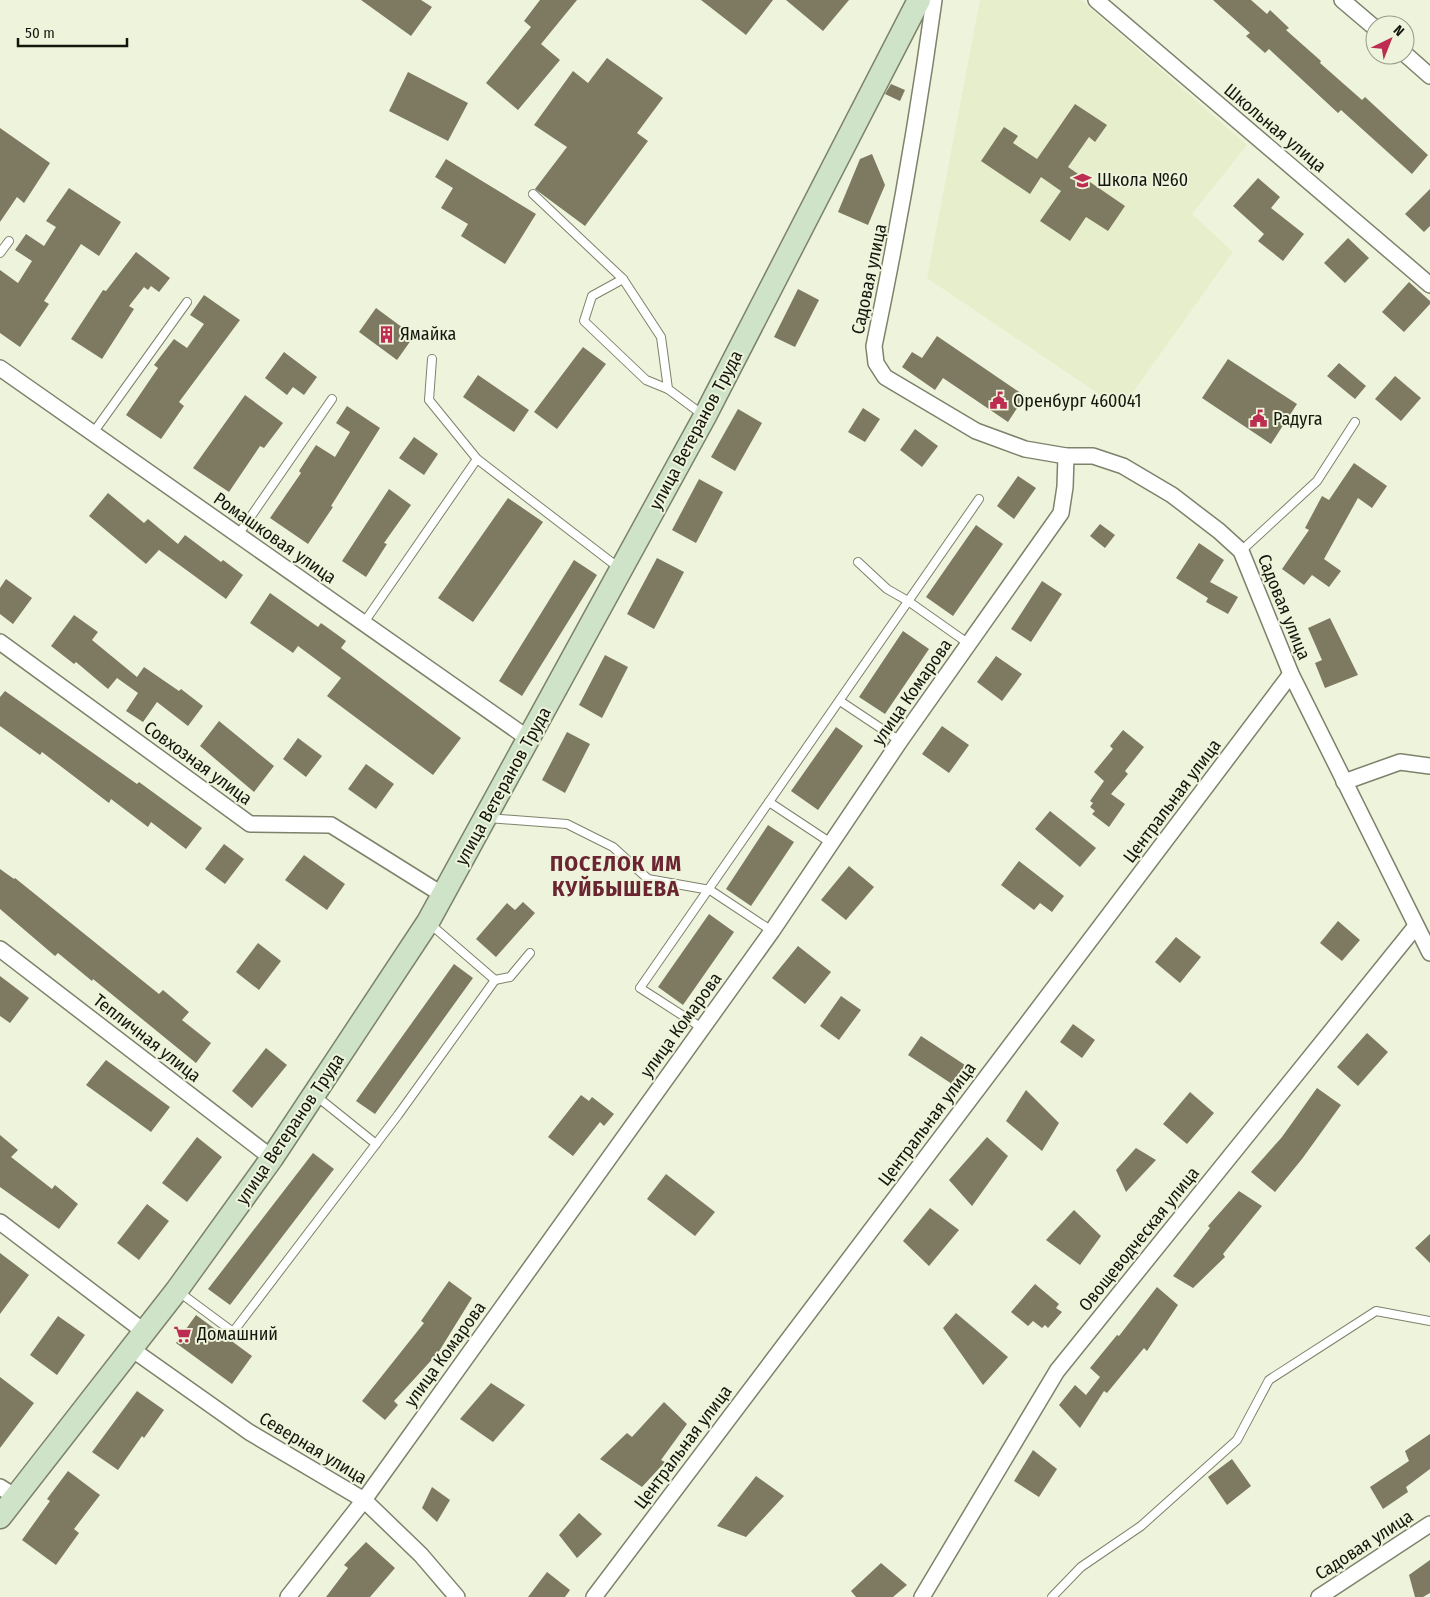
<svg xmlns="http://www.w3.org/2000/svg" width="1430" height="1597" viewBox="0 0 1430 1597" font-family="'Fira Sans Condensed',sans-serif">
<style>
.built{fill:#e6eecc}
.building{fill:#7e7961}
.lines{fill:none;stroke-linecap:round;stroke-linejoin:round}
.lane-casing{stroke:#7d826b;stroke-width:10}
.street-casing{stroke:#7d826b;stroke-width:18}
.secondary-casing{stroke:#7d826b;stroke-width:25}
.lane{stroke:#fff;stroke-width:8}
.street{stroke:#fff;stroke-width:15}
.secondary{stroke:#cee3c7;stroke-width:22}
.labels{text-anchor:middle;stroke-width:4;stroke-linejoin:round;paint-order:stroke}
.street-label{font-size:18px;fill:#14160d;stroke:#eef4db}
.poi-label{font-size:18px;fill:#14160d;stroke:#eef4db;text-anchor:start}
.district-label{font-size:22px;font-weight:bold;letter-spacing:1px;fill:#6b2532;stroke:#eef4db}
</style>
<rect width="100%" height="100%" fill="#eef4db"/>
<!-- built -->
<polygon class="built" points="980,0 1081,0 1247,145 1192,214 1233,252 1121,409 927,278"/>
<!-- building -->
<g class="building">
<polygon points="361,0 421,0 432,7 411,36"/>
<polygon points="540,0 577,0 541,44 560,60 518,110 486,83 531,27 524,21"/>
<polygon points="701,0 773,0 746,35"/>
<polygon points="786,0 849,0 823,31"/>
<polygon points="1213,0 1251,0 1267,14 1270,10 1289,28 1286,30 1321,61 1320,63 1362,100 1365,97 1428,155 1412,174 1341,110 1338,113 1269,49 1265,53 1246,36 1250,33"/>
<polygon points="607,58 663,98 637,133 648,141 585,226 535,189 567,147 534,125 573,71 588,83"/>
<polygon points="408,72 468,103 448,141 389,111"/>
<polygon points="891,84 905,90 900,101 885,94"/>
<polygon points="1075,104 1107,125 1095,142 1089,137 1068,167 1125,206 1108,231 1086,217 1070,241 1040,221 1061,191 1041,177 1030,194 981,161 1004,127 1018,136 1013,143 1037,159"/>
<polygon points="0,128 50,163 24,203 17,197 0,222"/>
<polygon points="872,154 885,185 868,225 838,212 860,159"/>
<polygon points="446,159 536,214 505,264 461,236 468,224 441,208 453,188 435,177"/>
<polygon points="1258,178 1280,197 1271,208 1304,234 1283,261 1258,241 1264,234 1233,206"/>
<polygon points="69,188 121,222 99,256 81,244 44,301 49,304 20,347 0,333 0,270 18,283 32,261 15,250 26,234 44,246 56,227 46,221"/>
<polygon points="1430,189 1430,226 1424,232 1405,214"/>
<polygon points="1348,238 1369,258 1345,283 1324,263"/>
<polygon points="136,252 170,278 159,292 151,286 148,290 144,287 129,306 134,309 102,359 71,339 103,290 106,291"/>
<polygon points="1409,282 1430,301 1430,304 1404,332 1382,312"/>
<polygon points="798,289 819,300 795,347 774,337"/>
<polygon points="204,295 240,320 179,402 184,406 161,439 126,415 158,368 154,365 174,339 187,348 204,324 190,315"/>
<polygon points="376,308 414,336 397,360 359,332"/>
<polygon points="937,336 1025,396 1008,422 943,378 935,390 902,367 912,352 922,358"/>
<polygon points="583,347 606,364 557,429 534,412"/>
<polygon points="284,352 317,377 304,395 293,387 287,395 265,378"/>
<polygon points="1228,359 1297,404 1271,444 1202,398"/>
<polygon points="1339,363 1366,386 1355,399 1327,376"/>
<polygon points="478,375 529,410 514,432 463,397"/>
<polygon points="1395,376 1421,398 1401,421 1375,399"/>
<polygon points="245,395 283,423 264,448 260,446 229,492 193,468"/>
<polygon points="347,406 380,428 331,506 333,507 308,544 270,518 301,473 299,471 316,445 335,457 350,432 336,423"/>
<polygon points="863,408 880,419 865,442 848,432"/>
<polygon points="738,409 762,423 735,471 711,457"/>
<polygon points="915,429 938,446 922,467 900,450"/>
<polygon points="414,437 438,454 424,475 399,458"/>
<polygon points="1354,463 1387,486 1372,508 1358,498 1324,559 1341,571 1329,587 1312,575 1304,585 1282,569 1309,530 1305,528 1322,496 1329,500"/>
<polygon points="1018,476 1036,488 1014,519 997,506"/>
<polygon points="699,479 723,492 696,543 672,530"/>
<polygon points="389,489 411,505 384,543 387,544 366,577 342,561"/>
<polygon points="108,493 144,523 148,519 178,544 185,535 221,562 223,560 243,575 226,599 159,550 146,564 89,516"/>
<polygon points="508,498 543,522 473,622 438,598"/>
<polygon points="1100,524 1115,535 1105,548 1090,536"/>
<polygon points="976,525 1003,544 953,616 926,597"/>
<polygon points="1199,543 1224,560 1210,582 1238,597 1228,614 1206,602 1208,598 1176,578"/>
<polygon points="657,558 684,572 654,629 627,614"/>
<polygon points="574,560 597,575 522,696 499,681"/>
<polygon points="6,579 32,598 13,624 0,614 0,588"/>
<polygon points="1042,581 1062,594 1031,642 1011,629"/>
<polygon points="270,593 318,627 321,623 346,641 341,648 461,738 433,775 327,696 341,678 298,646 293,653 250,623"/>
<polygon points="74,615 98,632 92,640 137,677 144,667 179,691 181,689 203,706 188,726 157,702 143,722 126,711 138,693 117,678 108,689 76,662 74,664 51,646"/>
<polygon points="1330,618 1358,675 1325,688 1315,663 1322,660 1308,628"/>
<polygon points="903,631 929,649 885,714 859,697"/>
<polygon points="605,655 628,667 602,718 579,705"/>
<polygon points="996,656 1022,674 1002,701 977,682"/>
<polygon points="5,691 137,784 139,782 202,828 186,849 151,822 148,827 111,799 109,803 42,752 40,755 0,726 0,697"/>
<polygon points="219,721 274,766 254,792 200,746"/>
<polygon points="942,726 969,745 949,773 922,754"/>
<polygon points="836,727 863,746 818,810 791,791"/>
<polygon points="1123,730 1144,747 1125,771 1128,774 1111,794 1125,804 1109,827 1092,814 1095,811 1090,807 1093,803 1090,801 1104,781 1094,772 1113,749 1110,746"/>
<polygon points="567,732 590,744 565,793 542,780"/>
<polygon points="298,738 322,756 306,777 283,759"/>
<polygon points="366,764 394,784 376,809 348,789"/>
<polygon points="1050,811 1096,848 1080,867 1035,829"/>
<polygon points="768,825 794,842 751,906 726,889"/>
<polygon points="224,844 244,859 225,884 205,869"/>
<polygon points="304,855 345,884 327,910 285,880"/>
<polygon points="1019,861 1064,896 1052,912 1040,903 1034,910 1001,885"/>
<polygon points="849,866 874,887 846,920 821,900"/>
<polygon points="0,869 14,879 15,878 159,994 163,990 189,1012 182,1020 211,1043 196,1063 93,979 92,981 58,953 55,956 0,909"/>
<polygon points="523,902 535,913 496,957 476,939 507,903 515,910"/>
<polygon points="709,914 734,932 683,1005 658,987"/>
<polygon points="1338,921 1360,940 1342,961 1320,943"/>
<polygon points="1176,937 1201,957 1180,983 1155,962"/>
<polygon points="258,943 281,961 259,990 236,972"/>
<polygon points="798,946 831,972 805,1004 772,978"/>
<polygon points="454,964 473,978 375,1114 356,1101"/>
<polygon points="0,976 29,998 10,1023 0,1016"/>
<polygon points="841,996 861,1010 839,1040 820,1026"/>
<polygon points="1073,1024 1095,1040 1082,1058 1060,1042"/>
<polygon points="1367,1033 1388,1052 1358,1086 1337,1067"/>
<polygon points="921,1036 968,1067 955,1086 908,1055"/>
<polygon points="266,1048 287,1065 252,1108 232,1091"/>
<polygon points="106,1060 170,1107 151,1132 86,1085"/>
<polygon points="1317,1088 1341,1105 1302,1159 1275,1192 1251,1172 1282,1137"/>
<polygon points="1026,1090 1059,1123 1042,1151 1006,1121"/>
<polygon points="1190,1092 1214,1113 1187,1144 1163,1124"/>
<polygon points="581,1095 589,1101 592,1097 614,1114 604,1126 600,1122 573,1156 548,1137"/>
<polygon points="0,1135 18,1150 11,1157 52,1189 55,1185 78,1204 59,1229 0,1187"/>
<polygon points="197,1137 222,1157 187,1202 162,1183"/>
<polygon points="987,1137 1008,1156 972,1206 949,1180"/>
<polygon points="1136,1148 1156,1160 1126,1192 1116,1170"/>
<polygon points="313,1153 334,1169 230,1305 208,1289"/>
<polygon points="666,1174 715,1212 695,1236 647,1199"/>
<polygon points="1239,1191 1262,1206 1223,1254 1225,1257 1193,1288 1173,1276 1210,1228 1208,1226"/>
<polygon points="147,1204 169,1221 139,1260 117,1243"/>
<polygon points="930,1208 959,1230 929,1266 903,1241"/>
<polygon points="1074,1210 1101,1236 1080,1265 1046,1240"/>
<polygon points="1430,1234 1430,1263 1415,1248"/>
<polygon points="0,1253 29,1275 0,1314"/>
<polygon points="449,1281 472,1298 438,1353 394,1401 398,1405 385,1420 362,1401 424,1323 421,1321"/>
<polygon points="1035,1284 1059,1304 1056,1308 1062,1312 1048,1328 1045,1325 1042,1328 1033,1321 1028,1326 1011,1312"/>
<polygon points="1157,1287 1178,1305 1147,1351 1144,1348 1107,1393 1104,1391 1080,1428 1059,1405 1075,1385 1086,1395 1100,1377 1090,1368 1117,1335 1119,1336"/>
<polygon points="956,1313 1008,1357 983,1385 943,1328"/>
<polygon points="196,1315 252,1356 232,1384 176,1343"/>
<polygon points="58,1316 85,1335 57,1375 30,1355"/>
<polygon points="0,1377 34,1403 0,1448"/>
<polygon points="491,1383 525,1405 493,1442 460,1419"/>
<polygon points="137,1391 164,1410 144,1438 142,1436 118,1470 92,1452"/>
<polygon points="664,1402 687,1424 661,1460 665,1462 642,1487 600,1459 627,1433 632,1437"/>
<polygon points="1430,1434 1430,1469 1406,1487 1408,1492 1383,1509 1370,1487 1409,1461 1405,1451"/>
<polygon points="1033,1450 1057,1469 1039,1497 1014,1481"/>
<polygon points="1232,1459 1251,1486 1227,1505 1208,1477"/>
<polygon points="68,1471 100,1495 74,1529 79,1533 56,1565 22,1540 50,1501 47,1499"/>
<polygon points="756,1476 784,1496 746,1537 717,1526"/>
<polygon points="432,1487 450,1500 437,1522 422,1508"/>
<polygon points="579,1513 602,1534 577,1558 559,1535"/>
<polygon points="366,1542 395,1568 370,1597 326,1597 348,1568 344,1565"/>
<polygon points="1430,1560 1430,1593 1423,1597 1415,1597 1409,1575"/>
<polygon points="881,1563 907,1585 893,1597 856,1597 851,1591"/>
<polygon points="547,1572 570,1590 565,1597 528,1597"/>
</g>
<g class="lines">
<defs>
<g id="lane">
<polyline points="533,194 623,279 661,337 668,389 703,415"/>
<polyline points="0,253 9,241"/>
<polyline points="623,279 592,296 584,321 646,380 668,389"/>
<polyline points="432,359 429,400 477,459 619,568"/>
<polyline points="93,433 187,302"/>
<polyline points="238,535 332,399"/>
<polyline points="1241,551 1317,481 1355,422"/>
<polyline points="858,562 887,589 908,601 969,644"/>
<polyline points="363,624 477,459"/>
<polyline points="840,701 900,741"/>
<polyline points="769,802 831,843"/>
<polyline points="488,818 567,824 613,847 648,879 710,890 772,931"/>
<polyline points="495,980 510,977 530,953"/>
<polyline points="702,1028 640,988 979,499"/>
<polyline points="315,1095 376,1144"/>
<polyline points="179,1292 233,1332 398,1115 495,980 429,923"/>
<polyline points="1052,1597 1081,1567 1141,1526 1237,1440 1269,1380 1376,1311 1430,1321"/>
</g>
<g id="street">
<path d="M934,0C918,116 898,231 874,346L876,363L885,377L976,431L1025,449L1066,456H1093L1123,466L1172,495L1219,531L1241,551L1291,674L1430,953"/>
<polyline points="1096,0 1430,285"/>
<polyline points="1342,0 1375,28"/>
<polyline points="1405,54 1430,76"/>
<polyline points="0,368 529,739"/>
<polyline points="0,642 250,824 331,825 443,895"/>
<polyline points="1344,782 1400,762 1430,766"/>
<polyline points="0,949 272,1158"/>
<polyline points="0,1222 146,1333"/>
<polyline points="133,1350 249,1432 364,1500 421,1555 457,1597"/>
<polyline points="0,1487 16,1497"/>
<polyline points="288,1597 364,1500 772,931 900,741 1061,513 1065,487 1066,456"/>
<polyline points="594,1597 1291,674"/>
<polyline points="922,1597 1057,1371 1416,926"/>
<polyline points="1319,1597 1430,1524"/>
</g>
<polyline id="secondary" points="0,1517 177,1290 272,1158 428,922 705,416 919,0"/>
</defs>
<!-- lane casing -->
<use href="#lane" class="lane-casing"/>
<!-- street casing -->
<use href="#street" class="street-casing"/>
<!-- secondary casing -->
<use href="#secondary" class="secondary-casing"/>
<!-- lane -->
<use href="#lane" class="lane"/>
<!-- street -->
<use href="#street" class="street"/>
<!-- secondary -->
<use href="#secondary" class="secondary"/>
</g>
<!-- icons -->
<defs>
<symbol id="school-bare" viewBox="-9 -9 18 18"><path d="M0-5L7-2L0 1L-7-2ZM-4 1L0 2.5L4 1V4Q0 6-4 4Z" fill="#bd2d51" stroke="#eef4db" stroke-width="2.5" paint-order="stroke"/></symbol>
<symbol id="building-bare" viewBox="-9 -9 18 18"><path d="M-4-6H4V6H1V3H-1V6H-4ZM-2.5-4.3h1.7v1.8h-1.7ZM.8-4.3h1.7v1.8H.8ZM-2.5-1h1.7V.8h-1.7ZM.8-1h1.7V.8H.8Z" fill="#bd2d51" stroke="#eef4db" stroke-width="2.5" paint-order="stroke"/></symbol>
<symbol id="civic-bare" viewBox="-9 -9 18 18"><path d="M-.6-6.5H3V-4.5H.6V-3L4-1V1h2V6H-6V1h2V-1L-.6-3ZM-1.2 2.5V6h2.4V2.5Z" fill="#bd2d51" stroke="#eef4db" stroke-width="2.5" paint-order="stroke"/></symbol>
<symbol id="supermarket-bare" viewBox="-9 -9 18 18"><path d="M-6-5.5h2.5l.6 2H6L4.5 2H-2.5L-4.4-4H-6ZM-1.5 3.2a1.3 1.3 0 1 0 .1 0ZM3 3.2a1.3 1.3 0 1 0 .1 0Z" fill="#bd2d51" stroke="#eef4db" stroke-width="2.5" paint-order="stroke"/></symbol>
</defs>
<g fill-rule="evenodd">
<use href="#school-bare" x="1070" y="168" width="25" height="25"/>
<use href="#building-bare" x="374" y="322" width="25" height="25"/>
<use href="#civic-bare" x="986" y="388" width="25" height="25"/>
<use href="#civic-bare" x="1246" y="406" width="25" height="25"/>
<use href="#supermarket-bare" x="170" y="1322" width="25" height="25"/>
</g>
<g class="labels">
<!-- street labels -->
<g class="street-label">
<text transform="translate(1275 128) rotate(40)" y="6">Школьная улица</text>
<text transform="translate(869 279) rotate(-78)" y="6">Садовая улица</text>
<text transform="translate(696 430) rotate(-62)" y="6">улица Ветеранов Труда</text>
<text transform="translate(275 538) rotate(35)" y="6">Ромашковая улица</text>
<text transform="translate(1284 607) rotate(68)" y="6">Садовая улица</text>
<text transform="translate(912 692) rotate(-55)" y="6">улица Комарова</text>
<text transform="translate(198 763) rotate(36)" y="6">Совхозная улица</text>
<text transform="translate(503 786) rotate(-61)" y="6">улица Ветеранов Труда</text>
<text transform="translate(1172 801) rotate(-53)" y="6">Центральная улица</text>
<text transform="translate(681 1025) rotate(-54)" y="6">улица Комарова</text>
<text transform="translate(147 1038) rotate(38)" y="6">Тепличная улица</text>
<text transform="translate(927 1124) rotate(-53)" y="6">Центральная улица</text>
<text transform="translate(290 1129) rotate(-56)" y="6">улица Ветеранов Труда</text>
<text transform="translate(1139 1239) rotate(-51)" y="6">Овощеводческая улица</text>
<text transform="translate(445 1354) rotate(-54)" y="6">улица Комарова</text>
<text transform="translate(683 1447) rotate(-53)" y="6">Центральная улица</text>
<text transform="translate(313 1448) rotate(31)" y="6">Северная улица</text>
<text transform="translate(1364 1545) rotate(-33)" y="6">Садовая улица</text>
</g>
<!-- poi labels -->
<g class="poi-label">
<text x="1097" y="186">Школа №60</text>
<text x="400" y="340">Ямайка</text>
<text x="1013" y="407">Оренбург 460041</text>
<text x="1273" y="425">Радуга</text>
<text x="197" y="1340">Домашний</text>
</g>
<!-- district labels -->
<g class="district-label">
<text x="616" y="871">ПОСЕЛОК ИМ<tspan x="616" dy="25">КУЙБЫШЕВА</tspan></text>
</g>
</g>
<!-- north arrow -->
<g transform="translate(1390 40) rotate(43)"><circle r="24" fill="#eef4db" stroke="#979b89"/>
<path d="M0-4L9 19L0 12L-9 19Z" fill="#bd2d51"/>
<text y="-8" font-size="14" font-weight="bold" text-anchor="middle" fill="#14160d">N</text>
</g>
<!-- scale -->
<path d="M18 38v8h109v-8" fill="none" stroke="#14160d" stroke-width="2.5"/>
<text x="25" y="38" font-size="15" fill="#14160d" stroke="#eef4db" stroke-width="4" paint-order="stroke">50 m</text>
</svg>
